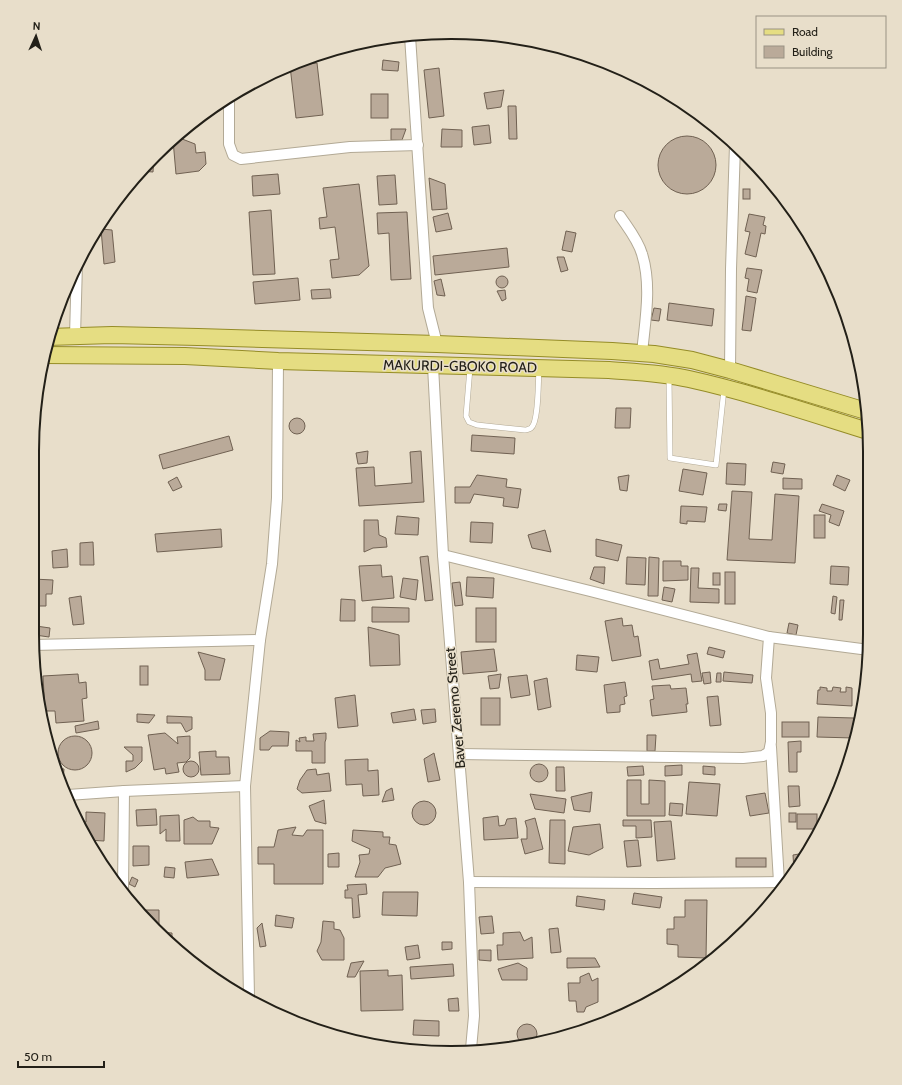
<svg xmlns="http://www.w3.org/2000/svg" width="902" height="1085" viewBox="0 0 902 1085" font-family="Cabin,sans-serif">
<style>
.building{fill:#baaa99;stroke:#706152}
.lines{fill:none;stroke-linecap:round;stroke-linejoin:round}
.lane-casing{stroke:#b2a995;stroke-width:6}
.street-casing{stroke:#b2a995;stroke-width:12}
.primary-casing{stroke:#958c27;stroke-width:18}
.lane{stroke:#fff;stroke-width:5}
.street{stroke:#fff;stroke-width:10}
.primary{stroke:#e5dd82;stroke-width:16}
.labels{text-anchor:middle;stroke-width:3;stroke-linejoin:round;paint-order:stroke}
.street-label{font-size:14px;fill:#232018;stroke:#e8deca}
.rim{fill:none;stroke:#232018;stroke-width:2}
</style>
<rect width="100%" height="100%" fill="#e8deca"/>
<!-- building -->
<g class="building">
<polygon points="383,60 399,62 398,71 382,70"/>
<polygon points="317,63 323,115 296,118 290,66"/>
<polygon points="439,68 444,116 429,118 424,70"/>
<polygon points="504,90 501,107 487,109 484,93"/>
<rect x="371" y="94" width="17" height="24"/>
<polygon points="508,106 516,106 517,139 509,139"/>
<polygon points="489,125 491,143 474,145 472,127"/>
<polygon points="391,129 406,129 402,140 391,140"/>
<polygon points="442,129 462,130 462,147 441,147"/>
<circle cx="687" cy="165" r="29"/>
<polygon points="177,137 195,144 196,153 205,152 206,164 199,171 176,174 173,140"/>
<polygon points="154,155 153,172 140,171"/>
<polygon points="278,174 280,194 253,196 252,176"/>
<polygon points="395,175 397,204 379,205 377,176"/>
<polygon points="429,178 445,184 447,209 432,210"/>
<polygon points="359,184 369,266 359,275 332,278 330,260 339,259 335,227 320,229 319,218 327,217 323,188"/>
<rect x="743" y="189" width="7" height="10"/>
<polygon points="271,210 275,274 253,275 249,212"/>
<polygon points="407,212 411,279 391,280 389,233 378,234 377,213"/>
<polygon points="448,213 452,229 436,232 433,217"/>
<polygon points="749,214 765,217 763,225 766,226 765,234 761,233 756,257 745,254 750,232 745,231"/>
<polygon points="101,229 112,230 115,262 104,264"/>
<polygon points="566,231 576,233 572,252 562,250"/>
<polygon points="507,248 509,267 435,275 433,256"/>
<polygon points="557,257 564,257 568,270 561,272"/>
<polygon points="747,268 762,270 757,293 747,291 749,279 745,278"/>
<circle cx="502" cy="282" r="6"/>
<polygon points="298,278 300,300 255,304 253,282"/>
<polygon points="441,279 445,296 437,295 434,281"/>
<polygon points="330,289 331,298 312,299 311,290"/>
<polygon points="505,290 506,299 502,301 497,291"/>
<polygon points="746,296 756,298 751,331 742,330"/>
<polygon points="669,303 714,309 712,326 667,320"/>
<polygon points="654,308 661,309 659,321 651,320"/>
<polygon points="616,408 631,408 630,428 615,428"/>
<circle cx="297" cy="426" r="8"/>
<polygon points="472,435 515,438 514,454 471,451"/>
<polygon points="229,436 233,450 163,469 159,455"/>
<polygon points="368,451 367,463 358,464 356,453"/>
<polygon points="421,451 424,502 359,506 356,468 374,467 375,486 412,483 410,452"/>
<polygon points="773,462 785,464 783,474 771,472"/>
<polygon points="727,463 746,464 745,485 726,484"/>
<polygon points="683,469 707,473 703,495 679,491"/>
<polygon points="477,475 507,479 506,487 521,489 518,508 503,506 504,498 474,494 470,503 455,503 455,487 470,487"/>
<polygon points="629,475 627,491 620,490 618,477"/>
<polygon points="837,475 850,480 845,491 833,485"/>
<polygon points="177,477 182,487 173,491 168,482"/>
<polygon points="783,478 802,479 802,489 783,489"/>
<polygon points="732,491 752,492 749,539 772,540 775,494 799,496 795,563 727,560"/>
<polygon points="719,504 727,504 726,511 718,510"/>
<polygon points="822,504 844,511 839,526 829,522 831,515 819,511"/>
<polygon points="681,506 707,507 705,522 687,521 687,524 680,523"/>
<rect x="814" y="515" width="11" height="23"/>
<polygon points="397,516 419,518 418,535 395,534"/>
<polygon points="364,520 378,520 379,535 386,538 387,547 373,548 364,552"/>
<polygon points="471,522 493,523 492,543 470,542"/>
<polygon points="221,529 222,547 157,552 155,534"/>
<polygon points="545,530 551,552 532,548 528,535"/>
<polygon points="596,539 622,545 618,561 596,556"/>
<polygon points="93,542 94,565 80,565 80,543"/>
<polygon points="67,549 68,567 53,568 52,551"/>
<polygon points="428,556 433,600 425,601 420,557"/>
<polygon points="627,557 646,558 645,585 626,584"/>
<polygon points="649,557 659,558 658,596 648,596"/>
<polygon points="663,561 681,561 681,566 688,566 688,580 663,581"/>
<polygon points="381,565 382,577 392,576 394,598 362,601 359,566"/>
<polygon points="831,566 849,567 848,585 830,584"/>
<polygon points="594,567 605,567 604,584 590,579"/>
<polygon points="691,568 699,568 698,588 719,589 719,603 690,602"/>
<rect x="725" y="572" width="10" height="32"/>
<rect x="713" y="573" width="7" height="12"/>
<polygon points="467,577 494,578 493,598 466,596"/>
<polygon points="403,578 418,580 416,600 400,597"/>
<polygon points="33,579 53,580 52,594 46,594 46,606 32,606"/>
<polygon points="460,582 463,605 455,606 452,583"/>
<polygon points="664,587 675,589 672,602 662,600"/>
<polygon points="81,596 84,624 73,625 69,598"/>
<polygon points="833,596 837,597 835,614 831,613"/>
<polygon points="341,599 355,600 355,621 340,621"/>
<polygon points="840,600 844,600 842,620 839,620"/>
<polygon points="372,607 409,608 409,622 372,622"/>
<rect x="476" y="608" width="20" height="34"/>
<polygon points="622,618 623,626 632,625 634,637 638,636 641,656 612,661 605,621"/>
<polygon points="789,623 798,625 796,635 787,633"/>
<polygon points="36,626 50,628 49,637 35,635"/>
<polygon points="368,627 399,635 400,665 370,666"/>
<polygon points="709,647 725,651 723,658 707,654"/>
<polygon points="494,649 497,671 463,674 461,652"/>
<polygon points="198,652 225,659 220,680 205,680 205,670"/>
<polygon points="697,653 702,681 692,682 691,674 652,680 649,661 658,659 660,669 689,664 687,655"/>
<polygon points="577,655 599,657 597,672 576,670"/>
<rect x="140" y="666" width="8" height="19"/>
<polygon points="710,672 711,683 704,684 702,673"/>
<polygon points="724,672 753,675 752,683 723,681"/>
<polygon points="717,673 721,673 721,682 716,682"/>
<polygon points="78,674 79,683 86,682 87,698 82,699 84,721 56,723 55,711 45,711 43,676"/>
<polygon points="501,674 499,688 490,689 488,676"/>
<polygon points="527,675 530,695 511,698 508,677"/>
<polygon points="547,678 551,707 538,710 534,681"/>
<polygon points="625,682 627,696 624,697 625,704 620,705 620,712 607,713 604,685"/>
<polygon points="670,685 671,689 686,688 688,704 686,704 687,712 652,716 650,700 654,699 652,686"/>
<polygon points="820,687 827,688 827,691 832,691 833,687 841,688 840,692 846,692 846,687 852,688 852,706 817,704 818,690 820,690"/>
<polygon points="355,695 358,726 338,728 335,698"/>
<polygon points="718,696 721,725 710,726 707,697"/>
<rect x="481" y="698" width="19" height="27"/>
<polygon points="414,709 416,720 393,723 391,713"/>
<polygon points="435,709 436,722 423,724 421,710"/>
<polygon points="137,714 155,715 149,723 137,722"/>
<polygon points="167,716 192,717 192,729 186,732 181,723 167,723"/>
<polygon points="818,717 854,718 854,738 817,737"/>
<polygon points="98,721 99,729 76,733 75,726"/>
<rect x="782" y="722" width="27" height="15"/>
<polygon points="270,731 289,732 288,746 272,746 269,750 260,750 260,738"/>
<polygon points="165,733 178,744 177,737 190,736 190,758 186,762 177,763 179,772 166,774 165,768 154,770 148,735"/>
<polygon points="326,733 326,739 325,742 325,763 312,763 312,751 296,751 296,740 300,742 299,738 306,737 306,741 314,741 313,734"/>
<polygon points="647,735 656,735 655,751 647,751"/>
<circle cx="75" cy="753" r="17"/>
<polygon points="801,741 801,752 797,752 797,772 789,772 788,742"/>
<polygon points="124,747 142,747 142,761 135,768 126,772 126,761 133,761 133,755"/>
<polygon points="216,751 216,757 229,757 230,774 201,775 199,752"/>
<polygon points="434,753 440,780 428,782 424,759"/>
<polygon points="368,759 368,771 378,770 379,795 363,796 362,784 346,785 345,760"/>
<circle cx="191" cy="769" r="8"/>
<circle cx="539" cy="773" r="9"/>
<polygon points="682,765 682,775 665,776 665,766"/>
<polygon points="643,766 644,775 628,776 627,767"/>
<polygon points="703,766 715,767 715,775 703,774"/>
<polygon points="556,767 564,767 565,791 556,791"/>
<polygon points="57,768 64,769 63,782"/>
<polygon points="316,769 317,775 329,773 331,791 302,793 297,789 300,780 307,770"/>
<polygon points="627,780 641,780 641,804 649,804 649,780 665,781 665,816 627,816"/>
<polygon points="689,782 720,784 717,816 686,814"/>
<polygon points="788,786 799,786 800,806 789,807"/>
<polygon points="392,788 394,800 382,802 386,791"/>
<polygon points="592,792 590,812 574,810 571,797"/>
<polygon points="765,793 769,813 750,816 746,796"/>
<polygon points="530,794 566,799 564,813 535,809"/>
<polygon points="324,800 326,824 315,821 309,806"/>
<circle cx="424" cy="813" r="12"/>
<polygon points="670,803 683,804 682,816 669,815"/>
<polygon points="156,809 157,825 137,826 136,810"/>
<polygon points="86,812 105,813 104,841 87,840 79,822 86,822"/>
<rect x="789" y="813" width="7" height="9"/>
<rect x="797" y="814" width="20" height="15"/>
<polygon points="179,815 180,841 166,841 166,829 160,834 160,816"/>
<polygon points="498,816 499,826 505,825 507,819 516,818 518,838 484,840 483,818"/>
<polygon points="193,817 198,821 210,821 210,827 219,828 212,844 184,844 184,820"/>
<polygon points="535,818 543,849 525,854 521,839 527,839 527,828 525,821"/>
<polygon points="550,820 565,820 565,864 549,863"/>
<polygon points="623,820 651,820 652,837 636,838 636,826 623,826"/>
<polygon points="671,821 675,859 657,861 654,822"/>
<polygon points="600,824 603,848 589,855 568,851 573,827"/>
<polygon points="296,827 292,835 303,836 307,830 323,830 323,884 274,884 274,864 258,864 258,847 274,847 278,830"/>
<polygon points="353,830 383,832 383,837 390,837 389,844 396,845 401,864 385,868 378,877 355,877 360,862 359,855 369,854 370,849 352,841"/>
<polygon points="638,840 641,866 627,867 624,841"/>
<polygon points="133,846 149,846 149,865 133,866"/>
<polygon points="339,853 339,867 328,867 328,854"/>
<polygon points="799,854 799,864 794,870 793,855"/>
<rect x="736" y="858" width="30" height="9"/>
<polygon points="212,859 219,875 187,878 185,862"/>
<polygon points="165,867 175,868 174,878 164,877"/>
<polygon points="132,877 138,880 135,887 129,884"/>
<polygon points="366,884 367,894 358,895 360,917 353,918 352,898 345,898 345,890 348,890 347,885"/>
<polygon points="383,892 418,892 417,916 382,915"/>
<polygon points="634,893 662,897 660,908 632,904"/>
<polygon points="577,896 605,900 604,910 576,906"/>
<polygon points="685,900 707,900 706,958 678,957 678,945 667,944 667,929 674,929 674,917 685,917"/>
<polygon points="139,910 159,910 159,925 151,925"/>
<polygon points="276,915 294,918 292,928 275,926"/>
<polygon points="492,916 494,933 481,934 479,917"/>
<polygon points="323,921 334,922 334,929 340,930 344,938 344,960 322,960 317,951 321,942"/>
<polygon points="262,923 266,946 260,947 257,928"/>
<polygon points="558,928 561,952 551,953 549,929"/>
<polygon points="157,932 172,933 172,944"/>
<polygon points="520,932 524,941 532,937 533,958 498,960 497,945 503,945 503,933"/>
<polygon points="442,942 452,942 452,949 442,950"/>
<polygon points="418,945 420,958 407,960 405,947"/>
<polygon points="479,950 491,950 491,961 479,960"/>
<polygon points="567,958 595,958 600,967 567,968"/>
<polygon points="364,961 355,977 347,977 351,963"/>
<polygon points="518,963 527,968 527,980 502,980 498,969"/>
<polygon points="453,964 454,976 411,979 410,967"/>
<polygon points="388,970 388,976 402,975 403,1010 361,1011 360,971"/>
<polygon points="589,973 592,981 598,978 598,1002 586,1007 584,1012 577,1012 576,1001 569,1001 568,983 580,983 580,977"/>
<polygon points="458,998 459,1011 449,1011 448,999"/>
<polygon points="414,1020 439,1021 439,1036 413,1035"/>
<circle cx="527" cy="1034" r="10"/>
</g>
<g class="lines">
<defs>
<g id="lane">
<path d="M470,368L466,416L469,422L477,425L525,430C526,430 530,429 531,428C539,422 538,380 539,370"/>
<polyline points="669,378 670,458 716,465 724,389"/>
</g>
<g id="street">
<polyline points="410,36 428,308 437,344"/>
<polyline points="229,97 229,144 233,155 241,159 350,147 418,145"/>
<path d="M620,216C628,228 638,240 642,254C652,286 645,321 642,353"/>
<polyline points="75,336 77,263"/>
<polyline points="433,366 443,555 469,882 474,1016 471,1049"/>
<polyline points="730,370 731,269 735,145"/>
<polyline points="443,555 590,591 769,637 869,650"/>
<polyline points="33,645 260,640"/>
<polyline points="771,747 779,882"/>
<polyline points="459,754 743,758 763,756 769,752 771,742 771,713 766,678 769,637"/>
<polyline points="68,795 124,791 245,786"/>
<polyline points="469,882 653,883 787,882"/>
<polyline points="123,890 124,791"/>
<polyline points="249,997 245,786 260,640 272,564 277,498 278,361"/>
<polyline points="418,1051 436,1051"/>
</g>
<g id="primary">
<polyline points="48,337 112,335 198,337 437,344 612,351 654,354 692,360 730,370 866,411"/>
<path d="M44,355L185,356L278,361L609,370C636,372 663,373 689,379C748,392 810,413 868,431"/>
</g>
</defs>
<!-- lane casing -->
<use href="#lane" class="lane-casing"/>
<!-- street casing -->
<use href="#street" class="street-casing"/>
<!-- primary casing -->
<use href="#primary" class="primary-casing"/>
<!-- lane -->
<use href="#lane" class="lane"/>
<!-- street -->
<use href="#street" class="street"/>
<!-- primary -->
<use href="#primary" class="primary"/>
</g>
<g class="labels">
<!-- street labels -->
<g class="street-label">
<text transform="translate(460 366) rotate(1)" y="5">MAKURDI-GBOKO ROAD</text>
<text transform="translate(455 708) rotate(-95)" y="5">Baver Zeremo Street</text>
</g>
</g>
<!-- crop -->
<path d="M0 0H902V1085H0ZM451 39H451A412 412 0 0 1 863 451V634A412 412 0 0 1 451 1046H451A412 412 0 0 1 39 634V451A412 412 0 0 1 451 39Z" fill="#e8deca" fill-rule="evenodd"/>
<path class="rim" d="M451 39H451A412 412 0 0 1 863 451V634A412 412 0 0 1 451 1046H451A412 412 0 0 1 39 634V451A412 412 0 0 1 451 39Z"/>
<!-- legend -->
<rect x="756" y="16" width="130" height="52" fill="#e8deca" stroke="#999283"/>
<rect x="764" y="29" width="20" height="6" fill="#e5dd82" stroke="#999283"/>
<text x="792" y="36" font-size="12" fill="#232018">Road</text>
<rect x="764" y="46" width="20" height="12" fill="#baaa99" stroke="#999283"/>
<text x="792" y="56" font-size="12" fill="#232018">Building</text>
<!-- north arrow -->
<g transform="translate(36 36) rotate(3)" stroke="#e8deca" stroke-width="3" paint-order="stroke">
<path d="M0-3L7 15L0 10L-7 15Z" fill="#232018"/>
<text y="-6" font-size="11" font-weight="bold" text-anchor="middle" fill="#232018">N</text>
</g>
<!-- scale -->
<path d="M18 1061v6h86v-6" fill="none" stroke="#232018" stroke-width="2"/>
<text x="24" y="1061" font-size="12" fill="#232018" stroke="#e8deca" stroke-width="3" paint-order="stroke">50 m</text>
</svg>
